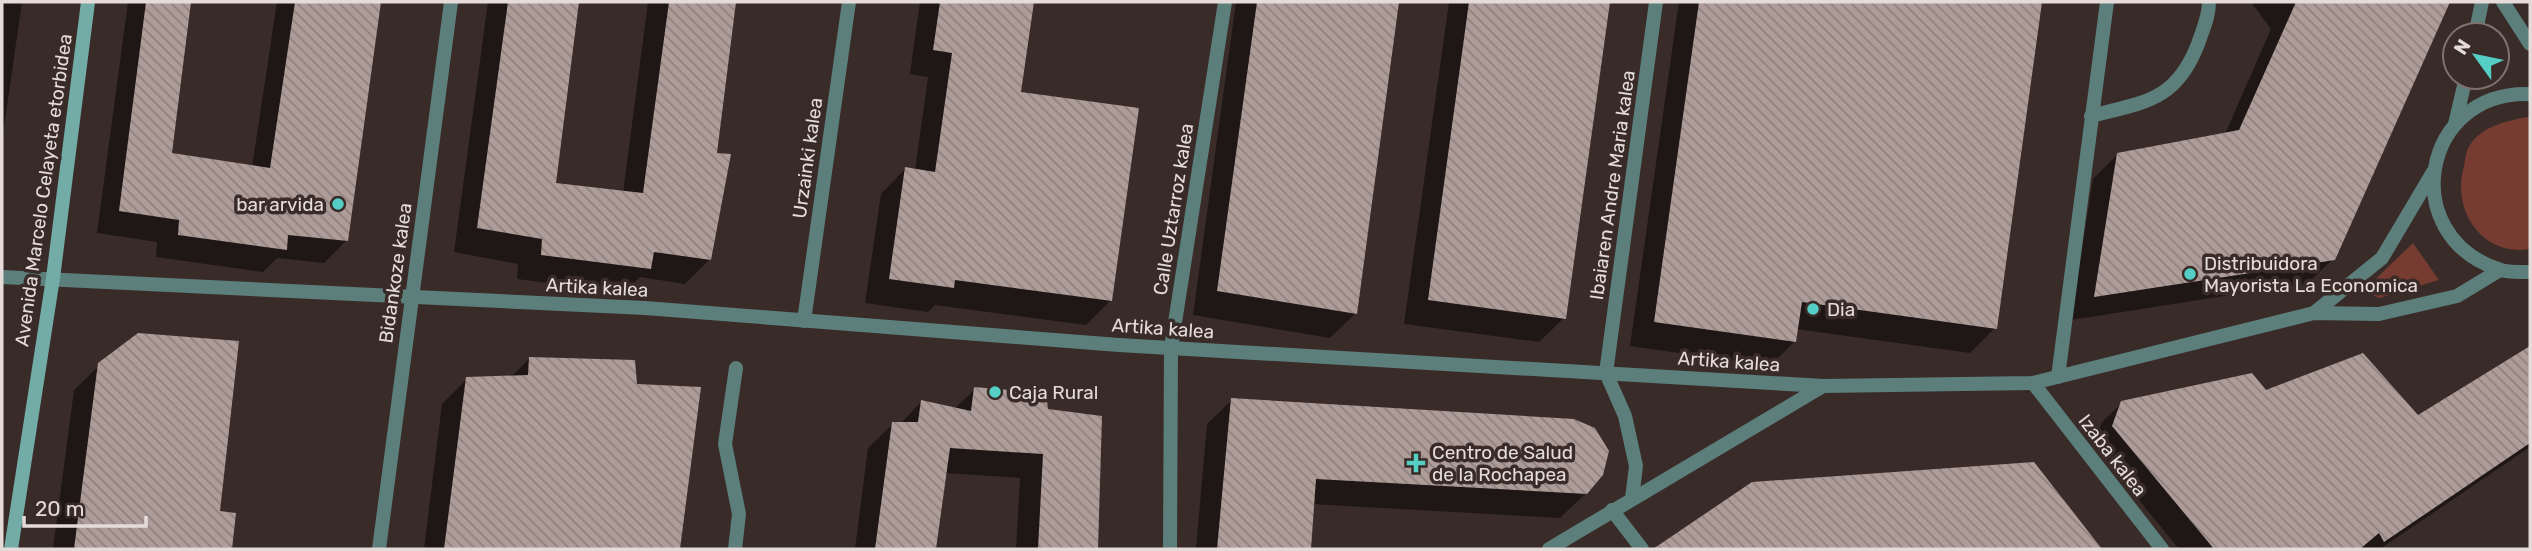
<svg xmlns="http://www.w3.org/2000/svg" width="2532" height="551" viewBox="0 0 2532 551" font-family="Rubik,sans-serif">
<style>
.green{fill:#763b31}
.shadow{fill:#0007}
.building{fill:url(#building-back-hatch)}
.lines{fill:none;stroke-linecap:round;stroke-linejoin:round}
.service{stroke:#5c7f7c;stroke-width:14}
.pedestrian{stroke:#5c7f7c;stroke-width:14}
.minor{stroke:#5c7f7c;stroke-width:14}
.tertiary{stroke:#5c7f7c;stroke-width:14}
.secondary{stroke:#73aca7;stroke-width:14}
.poi-dot{fill:#55cec5;stroke:#392b28;stroke-width:2.5}
.labels{text-anchor:middle;stroke-width:7;stroke-linejoin:round;paint-order:stroke}
.street-label{font-size:19px;fill:#e5dcda;stroke:#392b28}
.poi-label{font-size:19px;fill:#e5dcda;stroke:#392b28;text-anchor:start}
</style>
<defs>
<pattern id="building-back-hatch" width="6" height="6" patternUnits="userSpaceOnUse" patternTransform="scale(1.75)"><rect width="6" height="6" fill="#ad9c98"/><path d="M-1 5l2 2M0 0l6 6M5-1l2 2" fill="none" stroke="#8e817e"/></pattern>
</defs>
<rect width="100%" height="100%" fill="#392b28"/>
<!-- green -->
<g class="green">
<path d="M2527,117H2530V249C2482,257 2451,210 2464,166C2465,160 2466,150 2470,145C2482,126 2507,121 2527,117Z"/>
<polygon points="2413,243 2439,280 2379,298 2364,290"/>
</g>
<!-- shadow -->
<g class="shadow">
<polygon points="2,2 22,2 2,141"/>
<polygon points="128,2 190,2 170,154 252,167 277,2 379,2 347,240 324,263 277,258 263,272 156,257 157,242 97,233"/>
<polygon points="488,2 578,2 554,185 623,193 648,2 734,2 715,155 710,259 685,284 640,277 625,293 517,279 518,264 454,252"/>
<polygon points="920,2 1032,2 1019,93 1110,301 1086,325 935,305 928,312 865,303 881,194 905,169 915,171 928,77 910,74"/>
<polygon points="1236,2 1397,2 1355,314 1330,338 1193,315"/>
<polygon points="1449,2 1608,2 1564,318 1539,342 1404,324"/>
<polygon points="1679,2 2040,2 1995,328 1970,353 1796,329 1795,341 1770,366 1630,346"/>
<polygon points="2251,2 2448,2 2333,259 2308,283 2071,320 2093,179 2118,154 2225,134 2271,29"/>
<polygon points="2530,348 2530,447 2380,549 2179,549 2094,445 2102,422 2122,403 2265,392 2417,417"/>
<polygon points="529,359 635,386 699,389 678,549 424,549 442,404 467,379 511,377"/>
<polygon points="100,365 218,512 235,514 230,549 53,549 74,390"/>
<polygon points="975,389 1047,411 1100,417 1097,549 1016,549 1020,478 945,473 934,549 855,549 868,448 893,424 900,424 921,402 954,409"/>
<polygon points="1232,400 1586,493 1560,518 1312,504 1309,549 1196,549 1207,424"/>
<polygon points="2033,464 2100,549 1663,549 1677,535"/>
</g>
<!-- building -->
<g class="building">
<polygon points="146,2 191,2 172,153 270,168 295,2 381,2 348,241 288,235 287,250 178,235 179,220 119,211"/>
<polygon points="508,2 579,2 556,183 643,193 669,2 736,2 717,153 731,154 711,260 654,252 651,269 541,255 542,239 477,228"/>
<polygon points="940,2 1034,2 1021,92 1139,108 1112,301 955,280 954,288 889,279 905,167 935,172 952,53 933,50"/>
<polygon points="1257,2 1399,2 1357,314 1217,291"/>
<polygon points="1469,2 1610,2 1566,319 1428,300"/>
<polygon points="1699,2 2042,2 1997,329 1802,302 1796,342 1654,322"/>
<polygon points="2296,2 2450,2 2335,260 2094,297 2117,153 2239,130"/>
<polygon points="138,333 239,341 220,511 236,513 232,549 74,549 98,363"/>
<polygon points="2530,346 2530,443 2384,542 2379,533 2360,549 2214,549 2112,426 2121,401 2252,373 2266,390 2363,353 2418,415"/>
<polygon points="529,357 635,360 637,384 701,387 680,549 444,549 466,377 528,375"/>
<polygon points="974,387 1046,393 1048,409 1102,416 1098,549 1038,549 1043,454 950,448 936,549 875,549 892,422 918,422 921,400 971,411"/>
<polygon points="1231,398 1574,419 1595,428 1609,451 1603,475 1587,494 1316,479 1311,549 1217,549"/>
<polygon points="2034,462 2102,549 1653,549 1752,482"/>
</g>
<g class="lines">
<!-- service -->
<path class="service" d="M2091,116C2145,102 2176,101 2198,44C2203,29 2209,17 2209,2"/>
<!-- pedestrian -->
<polyline class="pedestrian" points="735,549 739,514 725,444 736,368"/>
<!-- minor -->
<g class="minor">
<polyline points="2503,2 2530,44"/>
<polyline points="2475,35 2482,2"/>
<polyline points="2455,124 2466,77"/>
<polyline points="804,321 849,2"/>
<polyline points="2058,377 2107,2"/>
<polyline points="2033,383 2162,549"/>
<polyline points="1632,499 1636,466 1625,416 1606,373 1656,2"/>
<polyline points="1612,510 1642,549"/>
<polyline points="379,549 451,2"/>
<polyline points="1170,549 1171,348 1225,2"/>
<polyline points="1549,549 1823,386"/>
</g>
<!-- tertiary -->
<g class="tertiary">
<path d="M2530,94C2422,90 2396,235 2498,269C2508,273 2520,272 2530,272"/>
<polyline points="2,277 645,308 1119,345 1823,386 2033,383 2314,313 2379,314 2457,296 2500,270"/>
<polyline points="2314,313 2382,258 2433,172"/>
</g>
<!-- secondary -->
<polyline class="secondary" points="11,549 53,278 88,2"/>
</g>
<!-- markers -->
<g class="poi-dot">
<circle cx="338" cy="204" r="7"/>
<circle cx="2190" cy="274" r="7"/>
<circle cx="1813" cy="309" r="7"/>
<circle cx="995" cy="392" r="7"/>
<path d="M1412.5 452.5h7v7h7v7h-7v7h-7v-7h-7v-7h7z"/>
</g>
<g class="labels">
<!-- street labels -->
<g class="street-label">
<text transform="translate(807 158) rotate(-82)" y="7">Urzainki kalea</text>
<text transform="translate(1612 185) rotate(-82)" y="7">Ibaiaren Andre Maria kalea</text>
<text transform="translate(43 190) rotate(-82)" y="7">Avenida Marcelo Celayeta etorbidea</text>
<text transform="translate(1173 209) rotate(-81)" y="7">Calle Uztarroz kalea</text>
<text transform="translate(395 273) rotate(-82)" y="7">Bidankoze kalea</text>
<text transform="translate(597 287) rotate(3)" y="7">Artika kalea</text>
<text transform="translate(1163 328) rotate(4)" y="7">Artika kalea</text>
<text transform="translate(1729 361) rotate(4)" y="7">Artika kalea</text>
<text transform="translate(2113 455) rotate(52)" y="7">Izaba kalea</text>
</g>
<!-- poi labels -->
<g class="poi-label">
<text x="324" y="211" text-anchor="end">bar arvida</text>
<text x="2204" y="270">Distribuidora<tspan x="2204" dy="22">Mayorista La Economica</tspan></text>
<text x="1827" y="316">Dia</text>
<text x="1009" y="399">Caja Rural</text>
<text x="1432" y="459">Centro de Salud<tspan x="1432" dy="22">de la Rochapea</tspan></text>
</g>
</g>
<!-- border -->
<rect width="2532" height="551" fill="none" stroke="#e5dcda" stroke-width="7"/>
<!-- north arrow -->
<g transform="translate(2476 56) rotate(303)"><circle r="33" fill="#392b28" stroke="#7e726f" stroke-width="2"/>
<path d="M0-5L12 26L0 18L-12 26Z" fill="#55cec5"/>
<text y="-10" font-size="19" font-weight="bold" text-anchor="middle" fill="#e5dcda">N</text>
</g>
<!-- scale -->
<path d="M24 516v10h122v-10" fill="none" stroke="#e5dcda" stroke-width="3.5"/>
<text x="35" y="516" font-size="21" fill="#e5dcda" stroke="#392b28" stroke-width="5" paint-order="stroke">20 m</text>
</svg>
